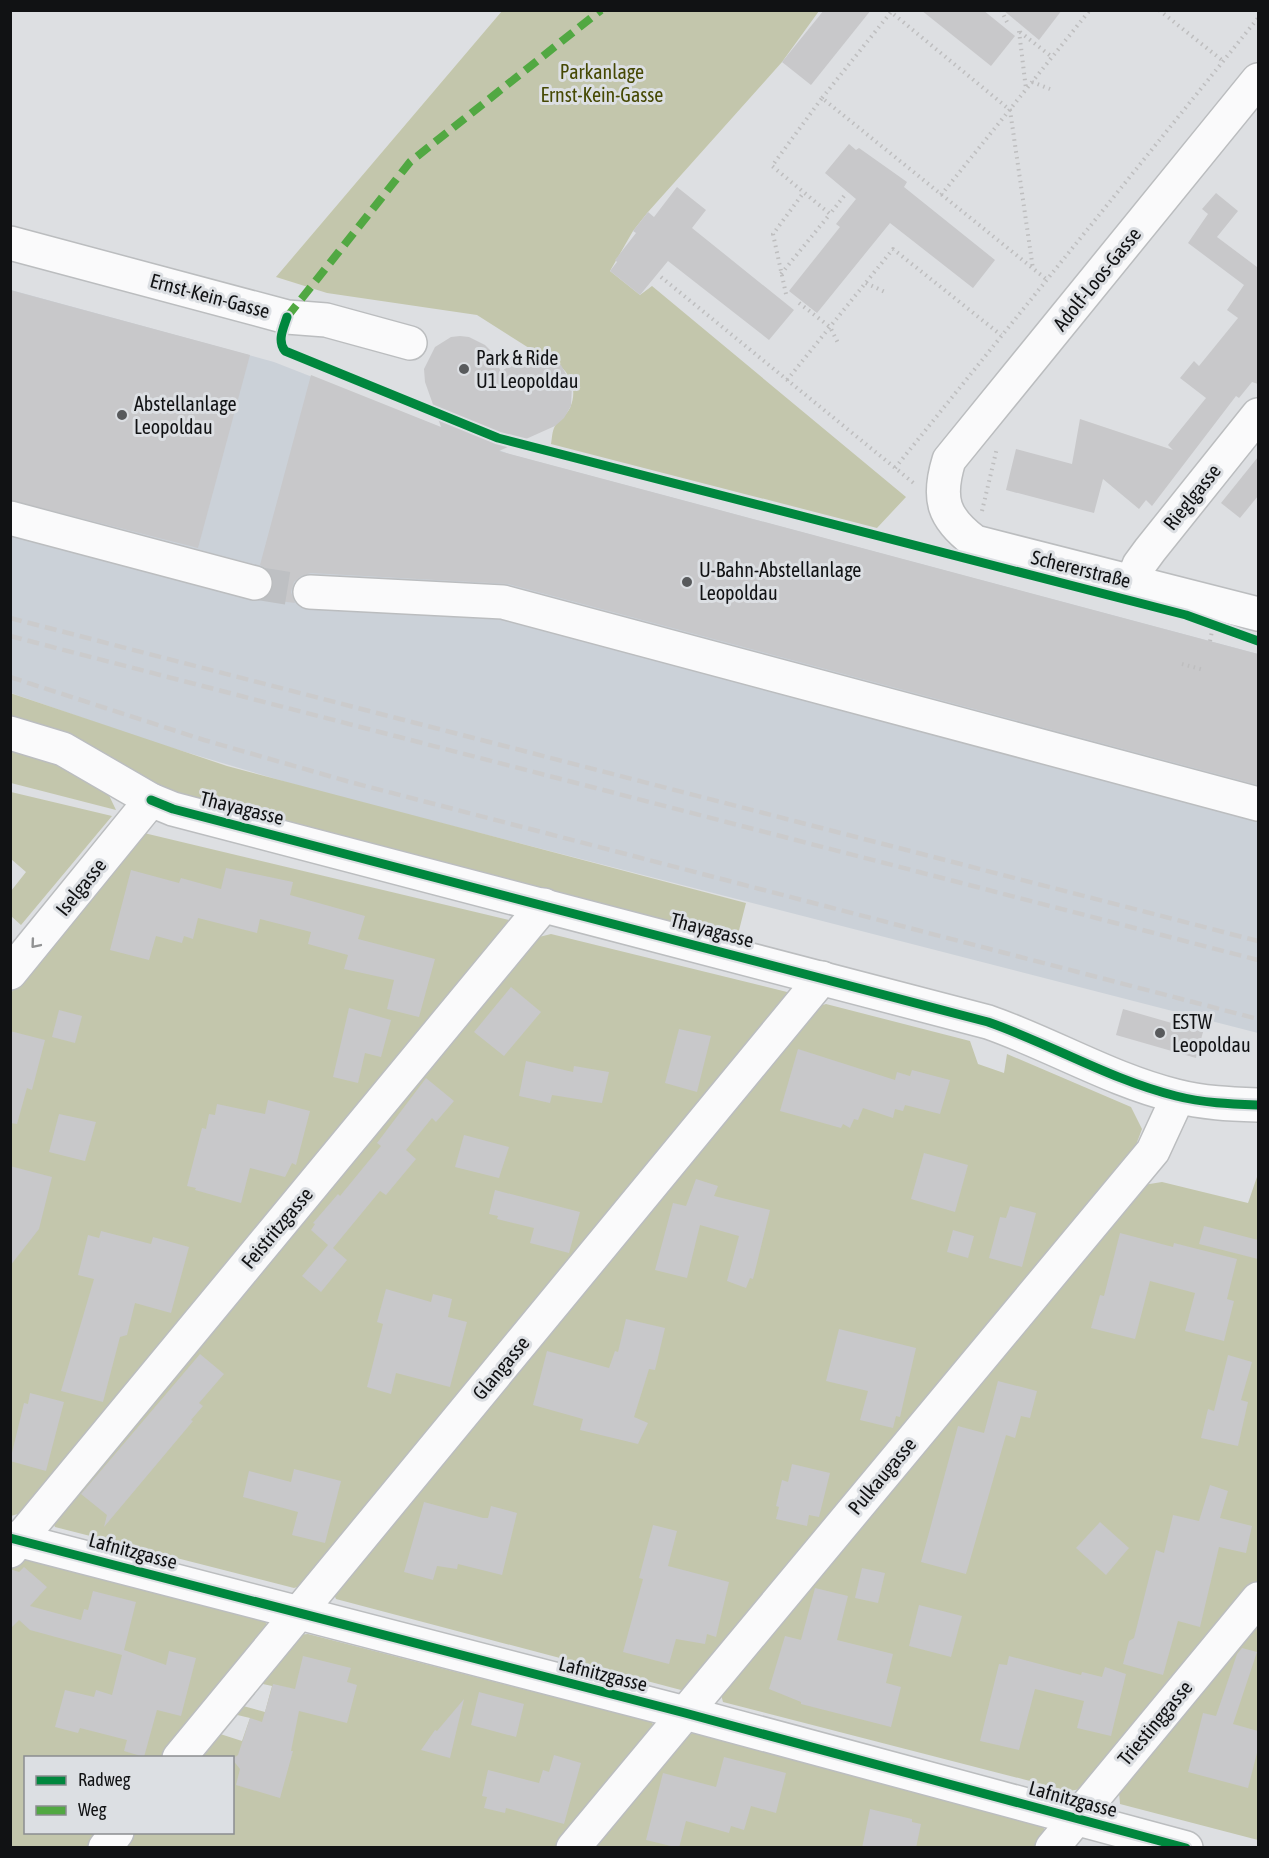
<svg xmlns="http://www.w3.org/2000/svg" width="1269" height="1858" viewBox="0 0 1269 1858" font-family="'Asap Condensed',sans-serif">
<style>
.built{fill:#cbd1d8}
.green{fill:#c3c6ac}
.building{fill:#c8c8ca}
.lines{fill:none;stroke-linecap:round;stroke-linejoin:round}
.minor-tunnel{stroke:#bec0c3;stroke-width:33;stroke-dasharray:33 16;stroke-linecap:butt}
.minor-casing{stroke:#bbbdbf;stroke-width:36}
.path{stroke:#bebebf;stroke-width:4;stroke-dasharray:1.5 4.5;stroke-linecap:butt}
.minor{stroke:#fafafb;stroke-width:33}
.rail{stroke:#cbcbcc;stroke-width:4.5;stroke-dasharray:12 6;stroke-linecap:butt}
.quiet{stroke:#51a842;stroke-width:8;stroke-dasharray:15 8;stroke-linecap:butt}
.cycleway-casing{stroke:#dcdfe3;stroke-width:13}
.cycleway{stroke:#00873e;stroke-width:9}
.oneway{stroke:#919293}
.poi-dot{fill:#585a5c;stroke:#dcdfe3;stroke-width:2}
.labels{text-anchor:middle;stroke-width:6;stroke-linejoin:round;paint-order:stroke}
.park-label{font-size:20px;fill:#464904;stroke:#dcdfe3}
.street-label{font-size:20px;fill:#111214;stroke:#dcdfe3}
.poi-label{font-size:20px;fill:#111214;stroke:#dcdfe3;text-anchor:start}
</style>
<rect width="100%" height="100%" fill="#dddfe2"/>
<!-- built -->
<polygon class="built" points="11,290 274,362 509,454 1258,654 1258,1033 316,791 152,742 11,693"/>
<!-- green -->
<g class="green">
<path d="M502,11H819L782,62L648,212L633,231L610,271L640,295L652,286L906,497L877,528L551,444C552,439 552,431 555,426C559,419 566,416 570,408C581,383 563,362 540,355L477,315L327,293L276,277Z"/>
<polygon points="10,693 227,766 746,903 736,942 177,799 11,723"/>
<polygon points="10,747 37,755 105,787 116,810 11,783"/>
<polygon points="11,792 112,816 21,925 11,916 11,891 26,872 11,859"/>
<polygon points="144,833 509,920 513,930 31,1510 11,1516 10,994"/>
<polygon points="551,934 787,992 791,1004 310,1583 294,1588 55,1527 51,1518 535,938"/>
<polygon points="826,1004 970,1041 978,1064 1004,1073 1007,1054 1131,1107 1142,1129 1133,1153 699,1683 681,1690 336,1599 332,1590 813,1008"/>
<polygon points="1258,1174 1258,1582 1087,1788 1069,1791 723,1702 720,1691 1137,1186 1162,1182 1248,1203"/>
<polygon points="27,1558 265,1621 270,1630 165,1757 26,1758 26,1832 104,1833 91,1847 11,1848 11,1565"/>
<polygon points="1258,1623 1258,1840 1120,1804 1119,1792"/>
<polygon points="308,1634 652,1722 656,1733 561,1847 117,1848 129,1833 232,1832 232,1758 192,1757 214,1732 242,1741 250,1718 229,1713 236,1704 265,1712 272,1686 254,1682 295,1635"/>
<polygon points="693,1733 1041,1822 1047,1835 1037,1848 590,1848 680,1739"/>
</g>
<!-- building -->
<g class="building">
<polygon points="824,10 871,10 811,85 782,62"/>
<polygon points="921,10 983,10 1015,36 991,66"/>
<polygon points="1003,10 1062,10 1039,40"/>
<polygon points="849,144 856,150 859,148 907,182 904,187 995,260 973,288 890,223 817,313 789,291 840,227 836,224 856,199 825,173"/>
<polygon points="677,187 706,210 692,228 794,310 769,340 668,261 640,295 610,271 617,262 615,260 636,233 633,231 648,212 654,217"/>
<polygon points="1216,193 1238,211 1217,237 1257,267 1258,264 1258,384 1252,382 1239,398 1236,396 1152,506 1146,500 1139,509 1103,479 1094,513 1006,490 1016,449 1072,464 1080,419 1173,450 1168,445 1206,398 1180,378 1194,361 1199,366 1238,318 1227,310 1244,285 1188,243 1208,214 1202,209"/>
<polygon points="10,290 250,355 198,548 10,500"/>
<polygon points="460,336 469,337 485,345 492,352 501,372 518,359 540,355 561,365 572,385 571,406 564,418 555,426 499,451 1258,654 1258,785 508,584 311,573 301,576 294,582 291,592 295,603 264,599 273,588 273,579 269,570 260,565 311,375 441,427 425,382 424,369 435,347 451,337"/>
<polygon points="1258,457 1258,496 1240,518 1221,503"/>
<polygon points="226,868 293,882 290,895 365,916 358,939 435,959 419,1017 387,1009 394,980 344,969 348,955 308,944 311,932 260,919 257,933 198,918 193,939 184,936 182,943 156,936 149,960 110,950 131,870 179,883 181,878 221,889"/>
<polygon points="511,987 541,1012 504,1056 474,1032"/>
<polygon points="349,1008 391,1020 381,1057 365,1053 358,1083 333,1077"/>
<polygon points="1123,1009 1203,1032 1196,1058 1116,1035"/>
<polygon points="59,1010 82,1016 75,1043 52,1037"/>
<polygon points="679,1029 711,1036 697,1092 665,1083"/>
<polygon points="10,1031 45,1040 32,1090 27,1088 17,1124 10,1123"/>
<polygon points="798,1049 895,1080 897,1072 910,1076 912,1070 950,1080 940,1114 905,1105 903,1111 895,1109 893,1118 863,1108 858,1120 854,1119 850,1128 843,1124 841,1128 780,1111"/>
<polygon points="526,1061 573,1072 574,1066 609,1072 602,1103 552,1095 550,1103 519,1096"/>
<polygon points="426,1078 454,1101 436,1122 432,1118 406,1150 416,1159 386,1195 380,1191 333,1248 347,1260 321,1292 302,1276 328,1245 311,1230 315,1224 313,1223 338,1194 340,1196 381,1146 377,1143"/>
<polygon points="268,1100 310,1111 296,1165 292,1163 285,1177 250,1168 241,1203 195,1190 196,1188 187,1186 202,1128 206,1129 209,1114 215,1115 217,1104 265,1114"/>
<polygon points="59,1114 96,1122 85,1161 49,1152"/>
<polygon points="464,1135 509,1147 499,1178 455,1167"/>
<polygon points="924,1153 968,1165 955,1212 911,1199"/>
<polygon points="10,1166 52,1177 39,1229 10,1266"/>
<polygon points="696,1179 718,1186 714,1196 770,1210 753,1279 750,1278 746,1288 727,1281 739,1236 700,1225 687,1278 655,1270 673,1203 686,1206"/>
<polygon points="495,1190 580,1212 569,1253 530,1243 534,1228 497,1219 498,1216 489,1214"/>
<polygon points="1010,1206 1036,1213 1022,1267 989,1258 1000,1217 1006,1218"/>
<polygon points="1204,1226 1258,1240 1258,1259 1199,1244"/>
<polygon points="953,1230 974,1236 968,1258 947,1252"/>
<polygon points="101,1231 151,1244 153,1237 189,1247 171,1313 135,1303 127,1335 120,1337 103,1402 61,1391 94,1279 78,1275 88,1235 99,1238"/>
<polygon points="1120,1233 1173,1247 1174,1243 1237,1259 1227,1299 1234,1301 1224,1341 1185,1331 1195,1293 1150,1281 1135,1339 1091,1328 1100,1295 1104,1296"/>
<polygon points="386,1289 431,1302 433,1294 452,1299 448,1317 467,1322 450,1387 396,1373 391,1394 367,1387 383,1324 377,1322"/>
<polygon points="626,1319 665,1328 655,1370 649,1369 634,1417 648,1423 638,1444 580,1430 583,1419 533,1405 547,1351 609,1368 615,1351 618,1352"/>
<polygon points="839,1329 916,1348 900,1417 896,1416 893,1428 860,1420 868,1391 826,1381"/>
<polygon points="200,1354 224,1374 199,1403 203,1406 191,1420 193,1421 104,1527 107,1515 81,1494"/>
<polygon points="1228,1355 1252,1362 1241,1400 1248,1402 1238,1446 1201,1438 1208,1409 1214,1411"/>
<polygon points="998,1381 1037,1391 1030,1418 1021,1416 1015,1438 1006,1435 966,1574 921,1562 958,1426 984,1433"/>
<polygon points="30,1393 64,1402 46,1471 10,1461 24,1403 28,1404"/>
<polygon points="792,1464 830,1473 819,1517 809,1515 807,1526 776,1519 779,1507 776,1506 782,1480 788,1482"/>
<polygon points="294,1469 341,1481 325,1543 292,1535 298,1512 243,1497 249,1471 291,1482"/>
<polygon points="1210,1485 1228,1491 1220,1518 1252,1526 1246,1553 1219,1547 1200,1627 1178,1621 1163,1675 1123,1664 1129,1641 1134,1638 1156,1550 1164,1553 1173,1515 1199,1521"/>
<polygon points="424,1502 483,1518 488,1518 491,1506 517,1513 502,1575 458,1564 457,1569 437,1566 433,1580 404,1572"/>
<polygon points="1100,1522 1129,1548 1106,1575 1076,1548"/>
<polygon points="653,1525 677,1531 668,1566 729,1582 716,1637 707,1634 705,1644 676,1639 669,1664 623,1652 643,1579 639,1578"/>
<polygon points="24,1567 47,1587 30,1606 81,1620 84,1609 88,1610 93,1591 136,1602 124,1650 166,1665 169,1651 196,1658 181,1716 157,1710 144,1757 124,1751 127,1740 80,1728 78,1733 55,1727 65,1690 94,1697 96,1690 112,1695 122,1655 30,1630 19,1620 10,1629 10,1569 19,1572"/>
<polygon points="862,1568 885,1573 878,1603 855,1598"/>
<polygon points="815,1588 848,1596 837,1640 893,1654 886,1683 901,1687 891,1727 801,1704 801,1702 769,1689 785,1636 801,1640"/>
<polygon points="919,1605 962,1616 951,1657 909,1646"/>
<polygon points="1242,1648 1257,1652 1233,1724 1258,1731 1258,1749 1248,1788 1188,1772 1203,1713 1216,1716 1237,1654"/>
<polygon points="303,1656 351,1668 347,1682 357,1685 347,1723 299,1711 291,1751 293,1751 280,1798 236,1785 240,1769 232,1759 238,1755 250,1718 262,1722 273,1684 295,1689"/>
<polygon points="1009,1656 1081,1675 1082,1672 1102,1677 1105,1667 1126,1674 1111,1736 1077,1728 1084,1701 1035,1689 1019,1750 980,1741 999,1664 1007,1665"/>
<polygon points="479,1692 524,1704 516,1737 471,1725"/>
<polygon points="464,1699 450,1758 421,1750 435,1730 437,1731"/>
<polygon points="554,1755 581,1763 564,1824 506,1808 505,1813 484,1808 487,1797 482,1796 488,1770 539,1783 543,1770 549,1772"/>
<polygon points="724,1757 786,1773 776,1813 751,1806 744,1830 731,1826 729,1833 686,1821 679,1848 646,1840 663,1773 716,1787"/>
<polygon points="870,1809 912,1819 912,1822 921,1824 916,1848 862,1848"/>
</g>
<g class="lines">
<!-- minor-tunnel -->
<polyline class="minor-tunnel" points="255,583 310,592"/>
<defs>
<g id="minor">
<path d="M1258,80L949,460C937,499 943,518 975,542L1258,614"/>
<polyline points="10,243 287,317 326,320 410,343"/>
<polyline points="10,518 255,583"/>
<polyline points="1132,582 1139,565 1150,550 1258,415"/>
<polyline points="310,592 503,602 1258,804"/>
<path d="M10,733L63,749L151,800L173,809L988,1022C1051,1044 1111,1080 1176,1096C1203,1103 1231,1104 1258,1105"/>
<polyline points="10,973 151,800"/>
<polyline points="10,1538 685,1713 1186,1848"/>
<polyline points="10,1551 544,905"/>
<polyline points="179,1758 822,978"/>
<polyline points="105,1848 117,1832"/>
<polyline points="573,1848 1153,1151 1178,1097"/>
<polyline points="1052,1848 1258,1599"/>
</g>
</defs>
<!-- minor casing -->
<use href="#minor" class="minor-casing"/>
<!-- path -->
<g class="path">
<polyline points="1001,10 1007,22"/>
<polyline points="1159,10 1223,61"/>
<polyline points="1019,31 1026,89"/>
<polyline points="1020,32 1052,57"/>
<polyline points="1032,82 1050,89"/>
<polyline points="822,98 891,12 1010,110 1033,269"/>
<polyline points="941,195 1090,10"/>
<polyline points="844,196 830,214 772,166 822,98 1046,279"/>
<polyline points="781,274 830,214"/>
<polyline points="661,277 916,485"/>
<polyline points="866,283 885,292"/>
<polyline points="786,294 773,234 804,192"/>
<polyline points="799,303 830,327 839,345"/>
<polyline points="787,380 893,249 1001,335"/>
<polyline points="895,468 1258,18"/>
<polyline points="982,511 997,448"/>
<polyline points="1210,641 1212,631"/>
<polyline points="1182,664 1204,670"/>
</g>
<!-- minor -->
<use href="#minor" class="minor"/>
<!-- rail -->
<g class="rail">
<polyline points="10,618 1258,941"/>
<polyline points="10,636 1258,960"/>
<polyline points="10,677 204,740 350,782 1258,1019"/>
</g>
<!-- quiet -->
<polyline class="quiet" points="287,317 410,162 601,10"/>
<defs>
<g id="cycleway">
<path d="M287,317C283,329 277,341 285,351L498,438L1186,615L1258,641"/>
<path d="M151,800L173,809L988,1022C1051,1044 1111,1080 1176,1096C1203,1103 1231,1104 1258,1105"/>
<polyline points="10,1538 685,1713 1186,1848"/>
</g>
</defs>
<!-- cycleway casing -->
<use href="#cycleway" class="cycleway-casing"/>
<!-- cycleway -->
<use href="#cycleway" class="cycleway"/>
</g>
<!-- one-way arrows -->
<defs><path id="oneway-chevron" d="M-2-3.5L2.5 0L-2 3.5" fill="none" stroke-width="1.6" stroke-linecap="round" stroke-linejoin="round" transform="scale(1.5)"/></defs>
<use class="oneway" href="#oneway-chevron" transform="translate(35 944) rotate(130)"/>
<!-- markers -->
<g class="poi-dot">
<circle cx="464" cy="369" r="6"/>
<circle cx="122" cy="415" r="6"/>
<circle cx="687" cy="582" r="6"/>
<circle cx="1160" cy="1033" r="6"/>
</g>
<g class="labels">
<!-- park labels -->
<g class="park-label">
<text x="602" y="79">Parkanlage<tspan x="602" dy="23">Ernst-Kein-Gasse</tspan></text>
</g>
<!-- street labels -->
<g class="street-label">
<text transform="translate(1097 279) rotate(-51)" y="7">Adolf-Loos-Gasse</text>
<text transform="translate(210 296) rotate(15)" y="7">Ernst-Kein-Gasse</text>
<text transform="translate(1192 497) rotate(-51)" y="7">Rieglgasse</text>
<text transform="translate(1081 569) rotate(14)" y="7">Schererstraße</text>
<text transform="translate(242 808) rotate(14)" y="7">Thayagasse</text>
<text transform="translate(81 887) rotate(-51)" y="7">Iselgasse</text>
<text transform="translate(712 930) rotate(15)" y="7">Thayagasse</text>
<text transform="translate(277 1228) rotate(-50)" y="7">Feistritzgasse</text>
<text transform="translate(501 1368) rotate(-50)" y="7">Glangasse</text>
<text transform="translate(882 1476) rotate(-50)" y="7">Pulkaugasse</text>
<text transform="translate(133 1551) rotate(15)" y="7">Lafnitzgasse</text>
<text transform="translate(603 1674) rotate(14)" y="7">Lafnitzgasse</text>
<text transform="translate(1155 1723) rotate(-50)" y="7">Triestinggasse</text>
<text transform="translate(1073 1799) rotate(15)" y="7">Lafnitzgasse</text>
</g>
<!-- poi labels -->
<g class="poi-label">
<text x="476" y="365">Park &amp; Ride<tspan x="476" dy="23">U1 Leopoldau</tspan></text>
<text x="134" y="411">Abstellanlage<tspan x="134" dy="23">Leopoldau</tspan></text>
<text x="699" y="577">U-Bahn-Abstellanlage<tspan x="699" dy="23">Leopoldau</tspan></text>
<text x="1172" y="1029">ESTW<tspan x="1172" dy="23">Leopoldau</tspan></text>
</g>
</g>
<!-- border -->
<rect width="1269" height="1858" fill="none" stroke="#111214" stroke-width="24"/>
<!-- legend -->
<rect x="24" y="1756" width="210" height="78" fill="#dcdfe3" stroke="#8b8d90" stroke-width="1.5"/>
<rect x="36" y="1776" width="30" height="9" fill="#00873e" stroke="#8b8d90" stroke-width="1.5"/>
<text x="78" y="1786" font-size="18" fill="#111214">Radweg</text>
<rect x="36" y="1806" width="30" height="9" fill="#51a842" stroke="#8b8d90" stroke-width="1.5"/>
<text x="78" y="1816" font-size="18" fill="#111214">Weg</text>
</svg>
